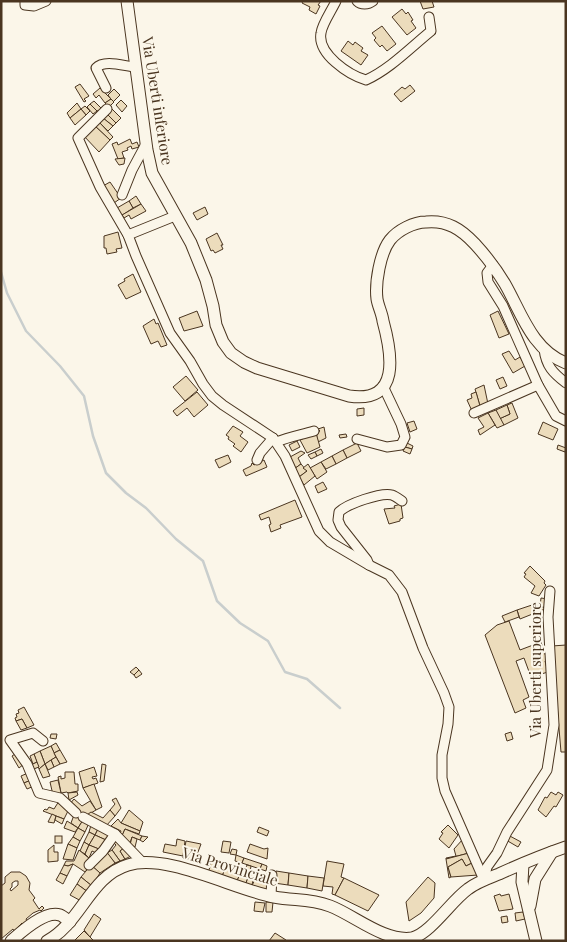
<svg xmlns="http://www.w3.org/2000/svg" width="567" height="942" viewBox="0 0 567 942" font-family="'Playfair Display',serif">
<style>
.lines{fill:none;stroke-linecap:round;stroke-linejoin:round}
.stream{stroke:#c9cecd;stroke-width:2.5}
.building{fill:#ecdcbc;stroke:#4a3520;fill-rule:evenodd}
.street-casing{stroke:#4a3520;stroke-width:11}
.secondary-casing{stroke:#4a3520;stroke-width:13}
.street{stroke:#fbf6e9;stroke-width:9}
.secondary{stroke:#fbf6e9;stroke-width:11}
.labels{text-anchor:middle;stroke-width:4;stroke-linejoin:round;paint-order:stroke}
.street-label{font-size:15px;fill:#4a3520;stroke:#fbf6e9}
</style>
<rect width="100%" height="100%" fill="#fbf6e9"/>
<g class="lines">
<!-- stream -->
<polyline class="stream" points="1,272 7,293 26,331 60,366 84,396 93,436 106,473 126,493 146,508 176,539 203,561 217,601 240,623 268,641 285,672 307,679 340,708"/>
</g>
<!-- building -->
<g class="building">
<polygon points="303,1 321,1 318,5 320,6 316,14 309,10 310,7 302,3"/>
<polygon points="420,1 432,1 434,7 423,9"/>
<polygon points="402,9 406,14 408,12 413,20 411,21 416,28 407,35 392,17"/>
<polygon points="382,26 396,44 387,51 382,45 380,47 374,40 376,38 372,33"/>
<polygon points="348,41 353,45 355,42 363,48 361,51 368,55 361,65 341,51"/>
<polygon points="80,84 89,96 84,99 86,101 84,102 75,87"/>
<polygon points="410,85 415,91 401,102 394,94 402,87 405,89"/>
<polygon points="100,88 111,99 105,103 99,95 96,98 93,94"/>
<polygon points="114,89 120,95 113,102 108,95"/>
<polygon points="111,99 114,102 109,107 105,103"/>
<polygon points="121,100 127,106 122,112 116,105"/>
<polygon points="94,101 103,110 97,111 90,104"/>
<polygon points="77,103 81,109 70,118 67,113"/>
<polygon points="90,104 97,111 93,114 87,107"/>
<polygon points="85,106 90,111 86,115 81,109"/>
<polygon points="81,109 86,115 75,125 70,118"/>
<polygon points="112,109 121,118 116,123 107,114"/>
<polygon points="107,114 116,123 113,126 103,118"/>
<polygon points="103,118 113,126 108,131 99,122"/>
<polygon points="99,122 113,137 110,140 95,126"/>
<polygon points="95,126 110,140 99,152 83,135"/>
<polygon points="130,139 132,144 137,142 139,147 132,149 131,146 127,148 128,150 122,152 124,158 118,159 112,144 117,142 118,145"/>
<polygon points="125,158 124,164 119,165 115,159"/>
<polygon points="110,182 121,198 114,203 103,186"/>
<polygon points="136,196 141,204 133,208 129,201"/>
<polygon points="129,201 133,208 121,216 117,208"/>
<polygon points="141,204 146,211 131,219 129,215 124,218 122,215"/>
<polygon points="205,207 208,214 197,220 193,213"/>
<polygon points="118,232 122,248 116,249 117,252 107,254 106,248 104,248 104,236"/>
<polygon points="217,233 223,245 221,245 223,249 215,253 213,250 211,251 206,239"/>
<polygon points="133,274 141,292 126,299 118,285 125,281 124,279"/>
<polygon points="197,311 203,326 184,331 179,318"/>
<polygon points="498,311 509,334 499,338 490,315"/>
<polygon points="154,319 156,324 158,323 167,345 161,347 158,341 151,344 143,326"/>
<polygon points="509,351 515,360 520,357 525,366 513,373 502,354"/>
<polygon points="186,376 198,390 185,401 173,387"/>
<polygon points="503,377 507,386 500,389 496,380"/>
<polygon points="484,385 488,404 480,406 475,389"/>
<polygon points="197,392 208,405 194,417 187,408 177,416 173,411"/>
<polygon points="476,392 480,406 472,411 467,400 472,398 471,394"/>
<polygon points="512,403 518,418 504,425 499,419 510,414 507,405"/>
<polygon points="507,405 510,414 499,419 496,410"/>
<polygon points="364,408 364,415 357,416 357,409"/>
<polygon points="496,410 504,425 497,428 488,413"/>
<polygon points="488,413 495,425 480,435 478,430 484,427 478,418"/>
<polygon points="414,421 417,429 410,432 407,423"/>
<polygon points="543,422 558,429 553,440 538,434"/>
<polygon points="233,426 243,432 240,436 248,442 241,452 233,446 235,444 228,439 229,437 226,435"/>
<polygon points="324,427 326,438 318,442 316,433 320,431 318,429"/>
<polygon points="316,433 320,447 307,453 300,440"/>
<polygon points="346,434 347,437 340,438 339,435"/>
<polygon points="297,441 300,447 292,451 289,445"/>
<polygon points="357,443 361,451 347,458 343,450"/>
<polygon points="407,443 413,446 412,449 405,447"/>
<polygon points="558,445 566,448 565,452 557,449"/>
<polygon points="405,447 412,449 410,454 403,451"/>
<polygon points="321,449 323,453 317,456 315,452"/>
<polygon points="343,450 347,458 336,464 332,456"/>
<polygon points="301,451 305,453 298,458 301,464 294,469 290,457"/>
<polygon points="315,452 317,456 311,459 308,455"/>
<polygon points="228,455 231,462 219,468 215,460"/>
<polygon points="332,456 336,464 326,469 321,462"/>
<polygon points="264,460 267,467 246,476 243,470 251,466 252,463 254,465"/>
<polygon points="321,462 327,472 317,479 310,468"/>
<polygon points="301,464 307,471 299,477 294,469"/>
<polygon points="308,464 315,476 304,485 299,477 307,471 303,468"/>
<polygon points="323,482 327,489 318,493 315,486"/>
<polygon points="295,500 302,517 280,525 281,528 271,532 269,525 271,524 269,517 261,520 259,515"/>
<polygon points="401,504 403,518 400,519 400,521 389,524 384,509 395,508 394,506"/>
<polygon points="530,566 545,581 544,583 546,585 539,596 531,593 535,586 524,577 526,574 524,573"/>
<polygon points="541,598 548,599 546,608 540,606"/>
<polygon points="541,602 540,606 545,608 545,609 520,619 517,610"/>
<polygon points="517,610 519,617 505,622 502,616"/>
<polygon points="509,621 520,650 541,642 547,660 545,661 548,672 531,677 524,658 516,661 529,697 523,700 526,708 515,713 485,635 497,625"/>
<polygon points="566,645 566,752 561,752 552,646"/>
<polygon points="136,667 139,670 134,675 130,672"/>
<polygon points="139,670 142,674 136,678 134,675"/>
<polygon points="24,707 34,725 27,728 22,719 16,721 15,718 17,717 16,714 19,713 18,710"/>
<polygon points="22,719 27,728 21,730 16,721"/>
<polygon points="511,732 513,739 507,741 505,734"/>
<polygon points="51,734 57,734 56,739 50,738"/>
<polygon points="56,743 60,750 54,753 51,746"/>
<polygon points="51,746 56,757 45,764 40,751"/>
<polygon points="60,750 67,762 60,764 54,753"/>
<polygon points="40,751 45,764 39,769 34,754"/>
<polygon points="18,752 24,764 19,768 12,756"/>
<polygon points="34,754 37,762 33,764 30,756"/>
<polygon points="56,757 60,764 54,767 51,760"/>
<polygon points="51,760 54,767 48,770 45,764"/>
<polygon points="37,762 39,767 31,770 29,766"/>
<polygon points="45,764 50,776 43,778 39,769"/>
<polygon points="102,764 106,765 104,781 100,782"/>
<polygon points="94,767 97,776 92,777 93,779 96,778 98,783 83,788 79,772"/>
<polygon points="65,772 74,772 75,784 78,784 78,791 68,793 67,792 61,793 58,777 61,776 61,779 65,778"/>
<polygon points="28,773 31,780 24,783 21,776"/>
<polygon points="31,780 34,786 27,789 24,783"/>
<polygon points="58,780 61,793 53,795 50,782"/>
<polygon points="94,784 102,807 96,810 83,788"/>
<polygon points="77,792 78,795 69,800 68,793"/>
<polygon points="551,792 556,795 558,792 563,795 556,807 554,806 546,817 538,810 545,797 547,798"/>
<polygon points="116,798 121,808 115,816 110,810 115,804 112,800"/>
<polygon points="74,799 82,806 90,801 96,810 84,817 69,805"/>
<polygon points="59,801 69,809 64,819 43,811 45,809 47,810 49,807 54,809"/>
<polygon points="110,810 115,816 106,826 84,817 91,812 103,818"/>
<polygon points="129,810 143,822 140,831 121,823"/>
<polygon points="77,812 83,820 78,828 71,823 74,815"/>
<polygon points="52,814 56,816 54,823 48,822"/>
<polygon points="56,816 64,819 62,824 55,820"/>
<polygon points="118,819 121,823 140,831 139,834 125,829 121,838 119,836 121,831 111,826"/>
<polygon points="83,820 89,823 85,832 78,828"/>
<polygon points="67,821 78,828 75,832 64,828"/>
<polygon points="91,825 98,829 95,835 89,832"/>
<polygon points="448,825 458,835 449,848 439,839 443,833 441,832"/>
<polygon points="259,827 269,831 267,836 257,832"/>
<polygon points="78,828 85,832 80,841 73,837"/>
<polygon points="98,829 109,834 106,840 95,835"/>
<polygon points="125,829 142,836 140,840 132,837 129,846 121,838"/>
<polygon points="89,832 95,835 89,845 84,842"/>
<polygon points="95,835 106,840 101,850 89,845"/>
<polygon points="508,835 521,842 518,847 506,840"/>
<rect x="55" y="836" width="7" height="7"/>
<polygon points="142,836 148,837 143,842 140,840"/>
<polygon points="73,837 80,841 77,848 68,844"/>
<polygon points="114,837 124,848 120,851 125,859 120,861 112,850 116,845 111,840"/>
<polygon points="132,837 137,839 135,847 130,845"/>
<polygon points="177,839 185,841 183,856 163,852 165,844 176,846"/>
<polygon points="463,839 469,853 446,859 446,858 456,856 454,849"/>
<polygon points="186,841 201,844 195,860 183,858"/>
<polygon points="223,841 231,842 229,853 221,852"/>
<polygon points="84,842 89,845 85,854 80,851"/>
<polygon points="68,844 77,848 73,860 63,859"/>
<polygon points="250,844 264,849 268,848 267,859 247,852"/>
<polygon points="54,845 54,852 58,852 58,861 48,862 48,850"/>
<polygon points="89,845 99,849 96,853 92,851 89,858 85,854"/>
<polygon points="124,848 131,856 125,859 120,851"/>
<polygon points="232,849 237,850 236,855 230,854"/>
<polygon points="79,850 90,859 89,867 85,872 73,864 68,866 64,865 66,861 74,861"/>
<polygon points="112,850 120,861 115,863 107,853"/>
<polygon points="106,851 115,863 100,873 91,865"/>
<polygon points="469,853 474,862 466,866 462,859 448,867 451,877 449,878 446,859"/>
<polygon points="236,855 244,858 242,863 235,861"/>
<polygon points="244,858 262,864 260,869 242,863"/>
<polygon points="462,859 466,866 474,862 478,875 451,877 448,867"/>
<polygon points="208,860 212,860 210,867 206,866"/>
<polygon points="212,860 226,865 222,877 208,873"/>
<polygon points="327,861 344,864 341,877 344,878 335,895 332,894 333,887 323,886"/>
<polygon points="73,864 67,876 60,873 64,865 68,866"/>
<polygon points="262,864 267,866 266,871 260,869"/>
<polygon points="91,865 100,873 92,886 81,877"/>
<polygon points="226,865 242,869 237,881 222,877"/>
<polygon points="247,865 251,866 250,872 245,870"/>
<polygon points="242,869 250,872 246,883 237,881"/>
<polygon points="276,871 289,873 288,885 274,883"/>
<path d="M11,872H20L26,876L30,883L29,890L35,898L33,900L39,909L42,906L44,908L41,911L40,910L33,913L26,919L27,921L23,924L22,923L14,931L13,929L1,939V886L5,883V877ZM15,881H18V885L11,891L10,889L12,887V883Z"/>
<polygon points="250,872 255,874 251,888 246,883"/>
<polygon points="60,873 67,876 63,884 56,880"/>
<polygon points="289,873 308,876 307,888 288,885"/>
<polygon points="308,876 324,878 322,891 307,888"/>
<polygon points="81,877 92,886 88,892 77,884"/>
<polygon points="259,877 270,878 268,890 251,888 255,879 258,879"/>
<polygon points="428,877 435,883 434,898 421,913 409,921 406,902"/>
<polygon points="344,878 379,895 368,911 335,895"/>
<polygon points="77,884 88,892 83,902 70,895"/>
<polygon points="500,894 501,896 509,894 513,909 499,911 494,896"/>
<polygon points="255,902 265,903 263,912 254,911"/>
<polygon points="266,902 273,902 272,912 266,912"/>
<polygon points="523,912 525,919 516,921 515,913"/>
<polygon points="94,914 101,919 90,937 84,930"/>
<polygon points="507,916 508,922 502,923 501,917"/>
<polygon points="84,931 94,941 74,941"/>
<polygon points="275,933 286,940 285,941 269,941"/>
</g>
<g class="lines">
<defs>
<g id="street">
<polyline points="25,1 25,5 34,6 46,1"/>
<path d="M336,1C332,10 322,24 321,33C317,54 349,75 366,80C390,69 410,48 431,31L429,17"/>
<path d="M357,1C361,5 368,5 373,1"/>
<path d="M106,88L96,68C104,59 124,66 135,67"/>
<polyline points="107,109 78,138 100,187 128,235 136,256 170,333 190,361 203,384 212,396 223,405 273,438 285,456 319,531 330,542 369,565 389,575 402,592 423,648 444,693 449,707 448,724 442,755 442,778 445,791 484,880"/>
<polyline points="122,195 132,170 146,144"/>
<polyline points="128,235 175,216"/>
<polyline points="493,265 487,273 488,282 503,306 538,385 556,416 566,421"/>
<path d="M544,349C546,366 553,373 566,383"/>
<polyline points="474,413 538,385"/>
<polyline points="357,439 387,447 401,445 405,437 401,424 383,386"/>
<path d="M276,442C289,437 300,435 314,431"/>
<polyline points="257,460 260,453 273,438"/>
<path d="M369,565L367,560L341,527L338,520L339,512C347,504 381,492 392,495C395,496 399,499 402,501"/>
<polyline points="43,741 33,733 10,740 27,764 39,793 60,798 76,813"/>
<polyline points="83,817 115,834 143,863"/>
<polyline points="89,865 103,851 115,834"/>
<polyline points="484,880 487,867 497,853 507,832 547,770 554,725 548,617 550,591"/>
<polyline points="271,896 272,875"/>
</g>
<g id="secondary">
<path d="M127,1L147,150L152,173L191,243L206,280L213,306L216,325L223,342L231,353L244,362L257,368L349,396C401,404 392,354 383,321C382,313 378,306 377,299C375,283 380,253 390,240C398,230 414,222 426,222C447,220 461,229 475,244C486,256 496,269 505,284C521,312 532,350 566,363"/>
<polyline points="523,864 522,882 536,941"/>
<polyline points="530,906 535,879 552,852"/>
<path d="M11,941C21,932 45,910 60,915C63,916 67,920 70,922"/>
<path d="M47,941C81,923 90,876 128,865C167,853 233,889 274,897C294,901 309,898 330,906C354,915 384,942 412,938C431,933 451,901 468,889C477,882 489,878 499,874C521,864 543,855 566,847"/>
</g>
</defs>
<!-- street casing -->
<use href="#street" class="street-casing"/>
<!-- secondary casing -->
<use href="#secondary" class="secondary-casing"/>
<!-- street -->
<use href="#street" class="street"/>
<!-- secondary -->
<use href="#secondary" class="secondary"/>
</g>
<g class="labels">
<!-- street labels -->
<g class="street-label">
<text transform="translate(157 101) rotate(81)" y="5">Via Uberti inferiore</text>
<text transform="translate(536 670) rotate(-90)" y="5">Via Uberti superiore</text>
<text transform="translate(230 867) rotate(17)" y="5">Via Provinciale</text>
</g>
</g>
<!-- border -->
<rect width="567" height="942" fill="none" stroke="#4a3520" stroke-width="5"/>
</svg>
